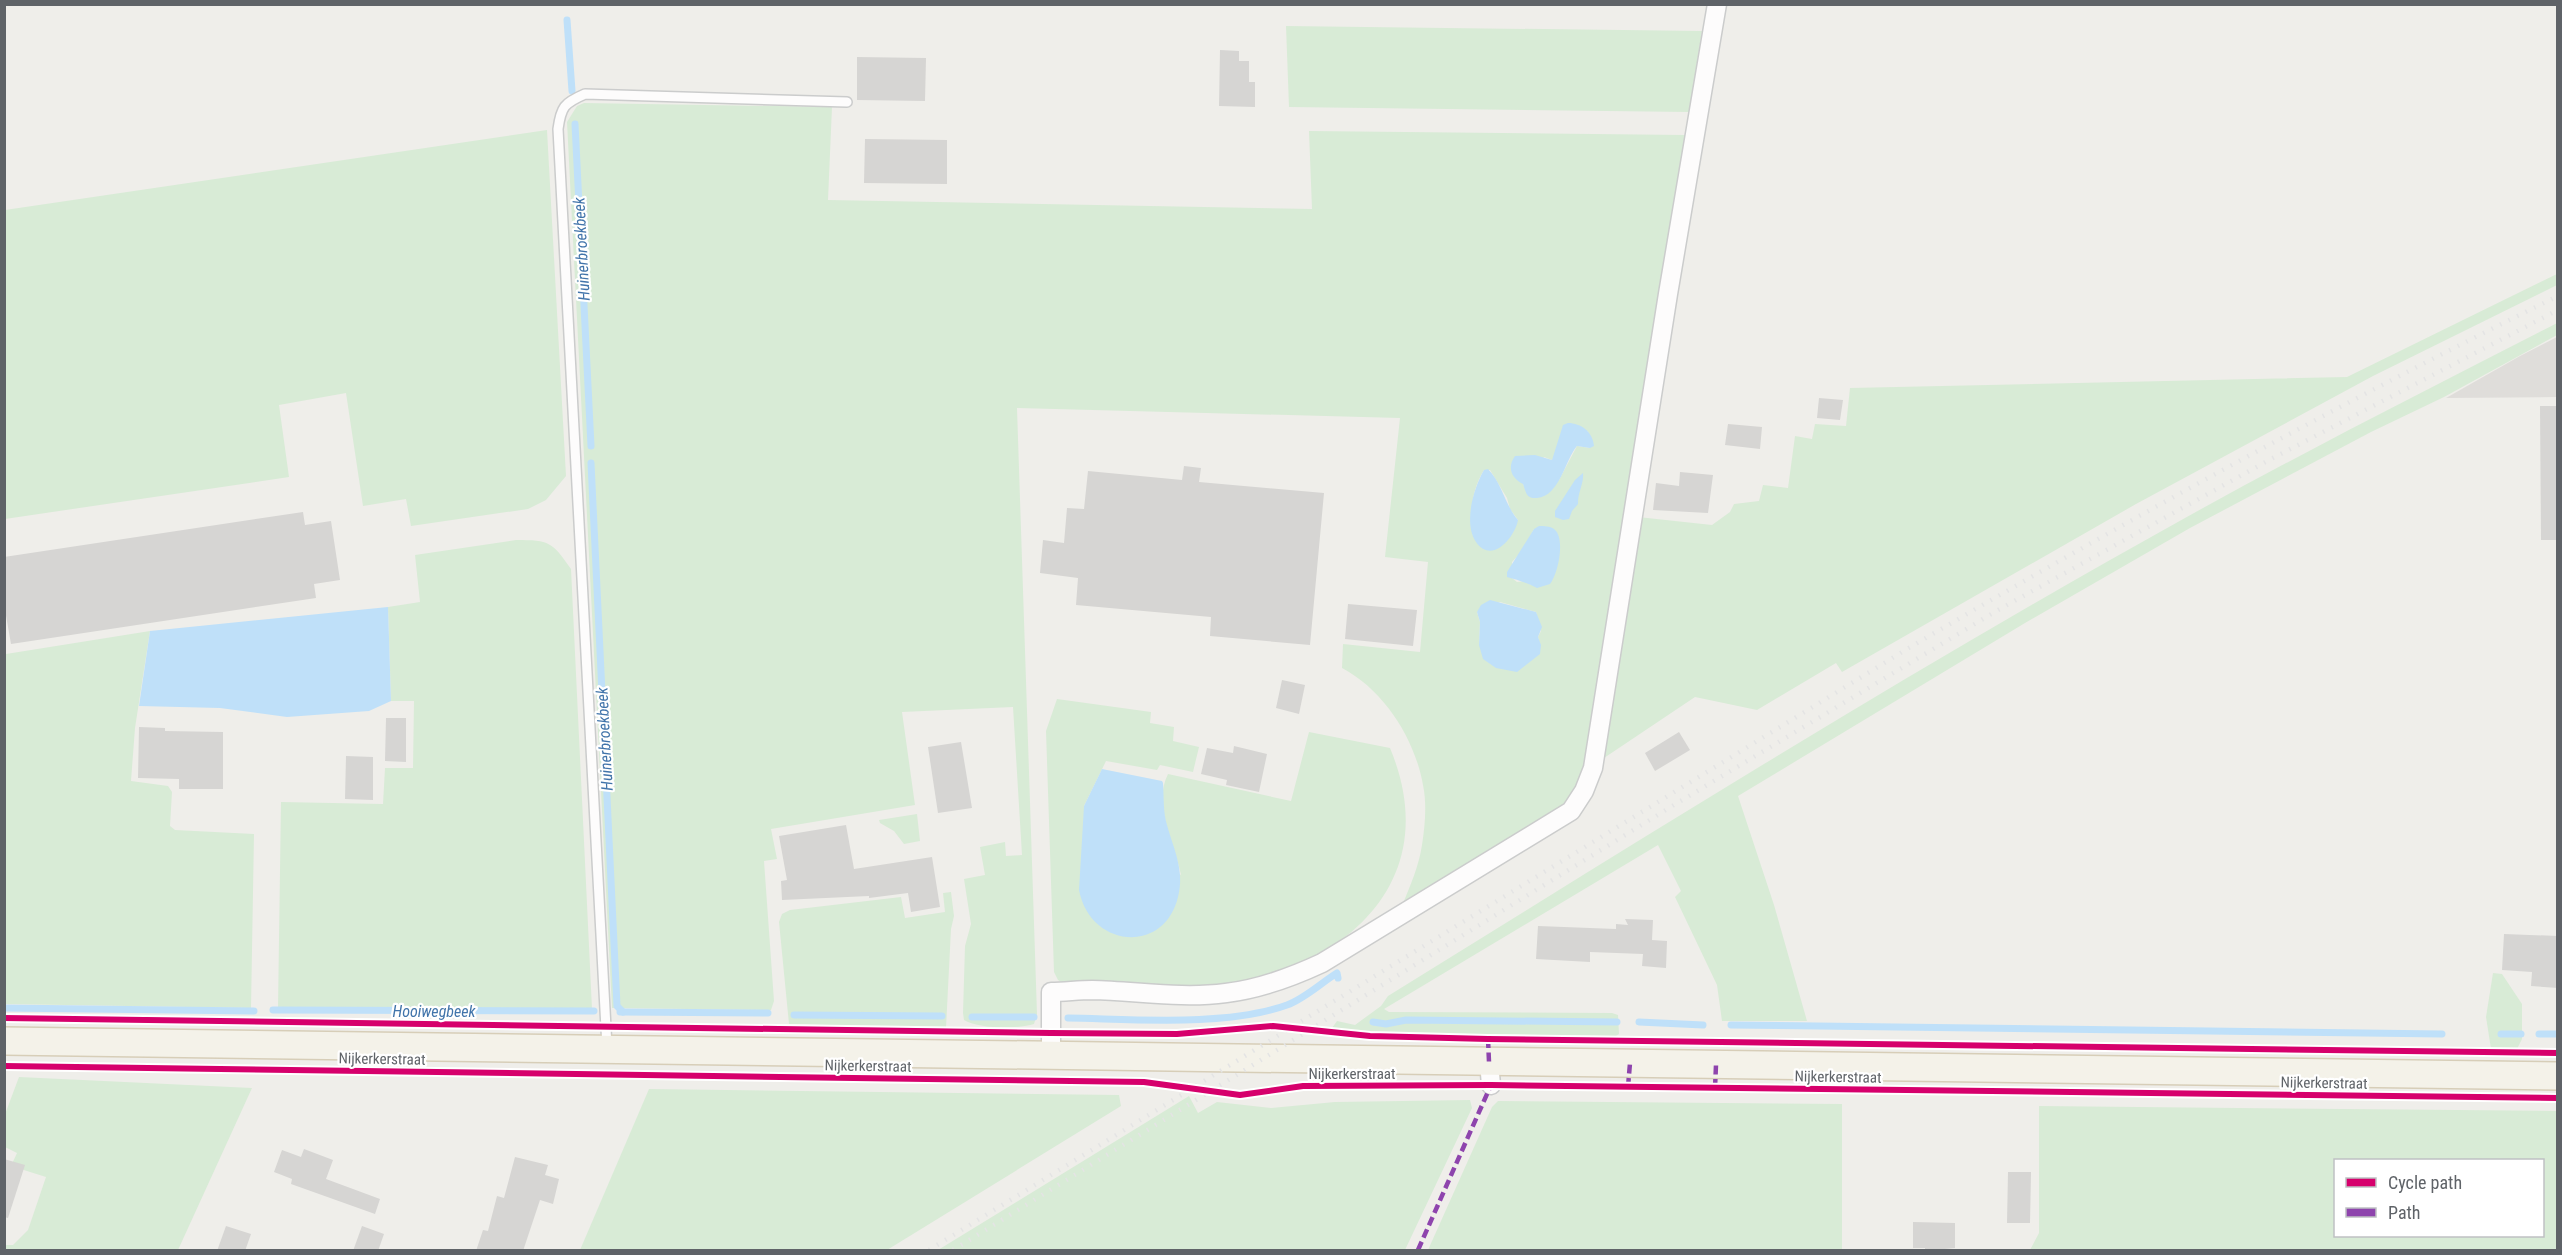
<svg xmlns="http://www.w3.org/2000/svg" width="2562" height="1255" viewBox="0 0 2562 1255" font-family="'Roboto Condensed',sans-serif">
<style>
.industrial{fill:#dfddda}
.green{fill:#d8ebd6;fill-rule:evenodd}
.water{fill:#bfe0f9}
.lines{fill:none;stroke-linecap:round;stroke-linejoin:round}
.stream{stroke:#bfe0f9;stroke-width:7}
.building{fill:#d6d5d3}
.service-casing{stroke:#cbcccc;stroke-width:12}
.minor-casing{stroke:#cbcccc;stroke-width:21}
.primary-casing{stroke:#d7ceb8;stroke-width:30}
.service{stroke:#fdfcfc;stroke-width:9}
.minor{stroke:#fdfcfc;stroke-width:18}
.primary{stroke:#f4f2e9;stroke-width:27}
.rail{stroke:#e4e4e4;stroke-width:4.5;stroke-dasharray:1.5 8;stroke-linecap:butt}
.quiet{stroke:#8e44ad;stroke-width:4.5;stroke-dasharray:9 4.5;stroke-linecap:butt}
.cycleway-casing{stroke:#fff;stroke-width:10}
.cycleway{stroke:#d6006c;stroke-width:6}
.labels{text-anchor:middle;stroke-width:4.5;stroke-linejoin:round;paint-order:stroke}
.street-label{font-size:15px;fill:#5f6368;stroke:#fff}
.water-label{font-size:16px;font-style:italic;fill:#4174aa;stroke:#fff}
</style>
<rect width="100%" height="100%" fill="#efeeea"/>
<!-- industrial -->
<polygon class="industrial" points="2557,337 2557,397 2446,398 2520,356"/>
<!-- green -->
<g class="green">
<polygon points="1286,26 1702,31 1689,112 1289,107"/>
<path d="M584,103L832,107L828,200L1312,209L1309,131L1685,135L1643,392L1586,763L1581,781L1568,803L1402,906C1410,886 1419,866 1422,845C1425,826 1427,804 1423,785C1415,739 1384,690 1342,668L1343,644L1420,652L1428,562L1385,557L1400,418L1017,408L1037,1014L1034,1024C1018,1029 978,1029 964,1020L963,1013L965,946L971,924L964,879L985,875L980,847L1005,842L1006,856L1022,855L1013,707L902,712L915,805L771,829L777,859L764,861L774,1001L771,1010L612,1008L567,122L577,106ZM1588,431L1590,448L1577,446L1559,480L1524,486L1523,484L1544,457L1552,460ZM1484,470H1490L1507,498L1510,509L1518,520L1473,535C1471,510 1471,491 1484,470ZM1534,529L1531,585L1526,581L1517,582L1512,578V562L1522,551ZM1500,602L1536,612L1541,631L1538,637L1539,641L1479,645L1480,622L1477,612Z"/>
<polygon points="547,130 566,476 546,500 528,509 411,526 406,499 363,506 346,393 279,405 289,477 5,519 5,210"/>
<polygon points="2557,274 2557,285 2373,376 2136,504 1842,672 1836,663 1757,710 1695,697 1604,758 1636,557 1638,517 1712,525 1730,512 1734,504 1759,501 1763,485 1788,488 1795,436 1812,439 1815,424 1846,426 1850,388 2347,377"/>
<path d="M2557,323V335L2444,397L2371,432L2190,528L2025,623L1738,796L1774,905L1807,1021H1722L1717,985L1675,897L1681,891L1658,845L1384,1009L1389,1012L1612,1013L1618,1015L1619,1034L1616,1036L1390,1033L1332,1028L1337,1021L1355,1025L1381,1006L1388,996C1651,833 1914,668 2185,518C2307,450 2433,387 2557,323Z"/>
<path d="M516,540C550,540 552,542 571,569L592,1009L278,1008L281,802L383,804L385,768H413L414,701H391L388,607L420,602L415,555Z"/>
<polygon points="150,631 135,728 131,781 168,786 172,792 170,826 175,830 254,834 251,1008 5,1004 4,647 6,654"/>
<path d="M1057,699L1151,712L1150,723L1174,727L1173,741L1199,747L1193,772L1160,765L1157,770L1106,761L1084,806L1085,811L1181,875C1175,844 1152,805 1168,774L1291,801L1309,732L1390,748C1446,882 1344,968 1220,988C1204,990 1186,987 1170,987C1134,986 1099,985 1064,984L1058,980L1054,972L1046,731Z"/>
<polygon points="917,814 920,841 904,844 894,831 880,823 879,820"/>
<polygon points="951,892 954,916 951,929 946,1028 789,1024 779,922 782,914 790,910 901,897 905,918 945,912 943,893"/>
<polygon points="2493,973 2502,974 2522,1004 2522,1039 2517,1049 2491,1049 2486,1017"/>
<polygon points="19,1077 252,1088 178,1250 5,1250 5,1245 13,1245 28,1230 46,1177 11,1166 17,1153 5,1147 4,1117"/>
<polygon points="649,1089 1119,1095 1121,1106 887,1250 580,1250"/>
<polygon points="1189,1096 1198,1113 1217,1102 1271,1108 1335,1102 1470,1100 1472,1108 1405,1250 938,1250"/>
<polygon points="1498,1101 1842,1104 1842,1250 1428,1250 1492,1107"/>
<path d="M2039,1106L2557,1111V1250H2030L2039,1233ZM2336,1160H2542V1236H2336Z"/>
</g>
<!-- water -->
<g class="water">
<path d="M1568,423C1581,423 1593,432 1594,446L1590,448L1577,446C1565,460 1560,496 1537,498C1526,499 1526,492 1523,484C1511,478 1507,467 1515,456L1535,455L1552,460L1563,425Z"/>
<path d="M1488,469C1502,483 1505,505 1518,520C1515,537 1492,565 1476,542C1463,523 1474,487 1484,470Z"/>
<path d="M1583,473C1584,484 1578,491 1578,504L1572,511L1569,519L1563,520L1555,517V511L1575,480Z"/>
<path d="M1539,526C1544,526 1550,526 1554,529C1566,538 1558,574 1550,584L1537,588C1527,583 1518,580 1507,577V572L1534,529Z"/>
<polygon points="1490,600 1536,612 1542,627 1538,637 1541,645 1540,654 1517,672 1496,668 1483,659 1479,645 1480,622 1477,612 1481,605"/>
<polygon points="388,607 391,701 369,711 287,717 220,708 139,706 150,631"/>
<path d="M1102,769L1162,781L1163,783C1164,797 1163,812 1167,825C1174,850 1185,871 1178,897C1164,955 1090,948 1079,890L1084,806Z"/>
</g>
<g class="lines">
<!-- stream -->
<g class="stream">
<polyline points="567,20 572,91"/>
<polyline points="575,124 591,446"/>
<polyline points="591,463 617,1006 623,1012"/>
<polyline points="4,1008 254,1011"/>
<polyline points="273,1010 594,1011"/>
<polyline points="620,1012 768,1013"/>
<polyline points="794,1015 942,1016"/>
<polyline points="972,1017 1034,1017"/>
<path d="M1068,1018C1132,1019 1227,1027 1287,1005C1304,999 1321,983 1337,973L1338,978"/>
<polyline points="1373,1022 1386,1024 1406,1020 1617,1022"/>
<polyline points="1639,1022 1703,1025"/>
<polyline points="1731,1025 2442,1034"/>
<polyline points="2501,1034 2521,1034"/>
<polyline points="2539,1034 2558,1034"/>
</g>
</g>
<!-- building -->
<g class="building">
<polygon points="1220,50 1239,51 1239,61 1249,61 1249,82 1255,82 1255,107 1219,106"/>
<polygon points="857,57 926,58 925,101 857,100"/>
<polygon points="865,139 947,140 947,184 864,183"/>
<polygon points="1819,398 1843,400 1840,420 1817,418"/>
<polygon points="2540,406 2558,406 2558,540 2541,540"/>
<polygon points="1728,424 1762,427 1760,449 1725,445"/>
<polygon points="1184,466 1201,468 1199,482 1324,493 1310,645 1210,636 1211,617 1076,605 1078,578 1040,573 1043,540 1064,543 1067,508 1084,509 1088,471 1182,480"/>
<polygon points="1680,472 1713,475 1708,513 1653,510 1656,483 1679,486"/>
<polygon points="303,512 305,525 331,521 340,580 314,584 316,598 11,644 4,604 4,557"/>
<polygon points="1348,604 1417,610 1413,646 1345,639"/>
<polygon points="1282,680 1305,685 1299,714 1276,708"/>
<polygon points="386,718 406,718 406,762 385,761"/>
<polygon points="139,727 165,728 165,731 223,732 223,789 179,789 179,779 138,778"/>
<polygon points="1679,732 1690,750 1655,771 1645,753"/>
<polygon points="961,742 972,808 938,813 928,747"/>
<polygon points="1234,746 1267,754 1259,792 1226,785 1227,780 1201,774 1207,748 1233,753"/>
<polygon points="346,756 373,757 373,800 345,799"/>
<polygon points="846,825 854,869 932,857 940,907 911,912 908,893 869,898 869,896 782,900 781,881 787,880 779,836"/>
<polygon points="1625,919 1653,920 1652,940 1667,941 1666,968 1642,966 1643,954 1590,952 1590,962 1536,959 1538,926 1616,929 1616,924 1628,925"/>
<polygon points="2504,934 2558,936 2558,988 2531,986 2532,972 2502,970"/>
<polygon points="304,1149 333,1160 326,1179 380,1199 375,1214 291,1184 292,1179 274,1172 282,1150 301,1157"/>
<polygon points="515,1157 548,1165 545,1175 559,1179 553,1204 540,1200 523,1251 476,1251 483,1230 488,1231 497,1196 504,1198"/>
<polygon points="4,1159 25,1165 8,1218 4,1217"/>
<polygon points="2008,1172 2031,1172 2030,1223 2007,1223"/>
<polygon points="1913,1222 1955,1223 1955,1248 1925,1251 1925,1248 1913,1248"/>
<polygon points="226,1226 251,1234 245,1251 217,1251"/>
<polygon points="362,1226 384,1234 378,1251 353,1251"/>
</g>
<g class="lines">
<defs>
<path id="service" d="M607,1047L558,129C561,107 564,103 585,94L847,102"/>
<g id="minor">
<path d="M1051,1055V992C1065,992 1078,990 1092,990C1137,991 1181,999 1226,993C1259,989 1292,977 1322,963L1571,811L1584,791L1593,768L1668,294L1717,4"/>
<polyline points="1489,1062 1491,1085"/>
</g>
<polyline id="primary" points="4,1041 2558,1076"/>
</defs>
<!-- service casing -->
<use href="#service" class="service-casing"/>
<!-- minor casing -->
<use href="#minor" class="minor-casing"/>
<!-- primary casing -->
<use href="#primary" class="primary-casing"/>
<!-- service -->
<use href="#service" class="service"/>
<!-- minor -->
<use href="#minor" class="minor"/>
<!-- primary -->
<use href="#primary" class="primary"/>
<!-- rail -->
<g class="rail">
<path d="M929,1250L1907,649C2120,524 2336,405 2558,296"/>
<polyline points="953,1250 1669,808 1998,610 2271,459 2558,310"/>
</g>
<!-- quiet -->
<g class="quiet">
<polyline points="1488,1039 1489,1062"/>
<polyline points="1628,1087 1630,1063"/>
<polyline points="1715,1088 1716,1065"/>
<polyline points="1418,1250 1491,1085"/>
</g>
<defs>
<g id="cycleway">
<polyline points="4,1018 1051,1033 1177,1034 1273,1026 1370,1036 1488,1039 2558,1053"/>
<polyline points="4,1066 1144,1082 1240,1095 1303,1086 1491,1085 2558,1098"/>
</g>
</defs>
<!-- cycleway casing -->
<use href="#cycleway" class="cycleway-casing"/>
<!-- cycleway -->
<use href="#cycleway" class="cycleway"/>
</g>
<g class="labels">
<!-- street labels -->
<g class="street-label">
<text transform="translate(382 1059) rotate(1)" y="5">Nijkerkerstraat</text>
<text transform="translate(868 1066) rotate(1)" y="5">Nijkerkerstraat</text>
<text x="1352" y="1079">Nijkerkerstraat</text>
<text transform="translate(1838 1077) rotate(1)" y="5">Nijkerkerstraat</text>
<text transform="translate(2324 1083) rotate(1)" y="5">Nijkerkerstraat</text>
</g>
<!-- water labels -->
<g class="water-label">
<text transform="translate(581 249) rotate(-93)" y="6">Huinerbroekbeek</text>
<text transform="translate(604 739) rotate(-93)" y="6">Huinerbroekbeek</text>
<text x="434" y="1017">Hooiwegbeek</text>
</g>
</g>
<!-- border -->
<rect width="2562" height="1255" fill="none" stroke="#5f6368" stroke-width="12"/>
<!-- legend -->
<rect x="2334" y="1159" width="210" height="78" fill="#ffffff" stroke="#bfc1c3" stroke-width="1.5"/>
<rect x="2346" y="1178" width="30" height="9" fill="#d6006c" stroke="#bfc1c3" stroke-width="1.5"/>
<text x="2388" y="1189" font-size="18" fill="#5f6368">Cycle path</text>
<rect x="2346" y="1208" width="30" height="9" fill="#8e44ad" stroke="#bfc1c3" stroke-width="1.5"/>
<text x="2388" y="1219" font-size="18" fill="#5f6368">Path</text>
</svg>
